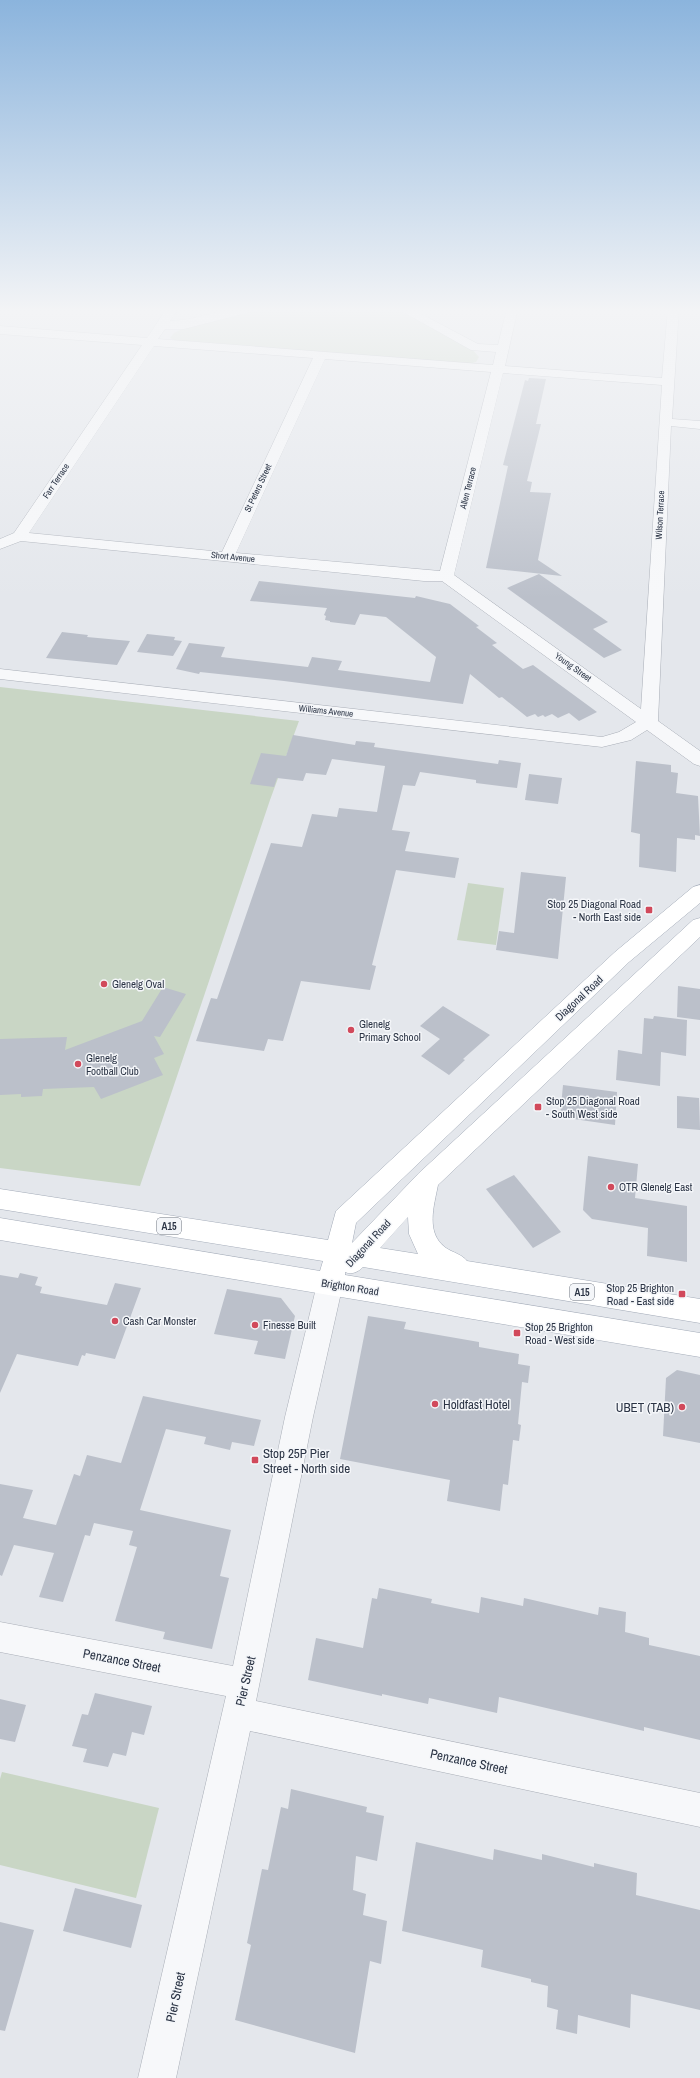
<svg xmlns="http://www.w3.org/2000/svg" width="700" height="2078" viewBox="0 0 700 2078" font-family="'Archivo Narrow',sans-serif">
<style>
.green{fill:#c9d6c5}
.building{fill:#bbc0ca}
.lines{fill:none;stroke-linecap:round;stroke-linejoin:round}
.minor-casing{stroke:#a9aeb7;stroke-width:1}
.major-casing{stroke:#a3abb8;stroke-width:1}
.minor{fill:#f7f8fa;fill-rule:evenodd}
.major{fill:#fff;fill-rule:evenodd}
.poi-dot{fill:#d1495b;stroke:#f4f6f9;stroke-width:1.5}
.labels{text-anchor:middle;stroke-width:3;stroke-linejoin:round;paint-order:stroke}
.far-street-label{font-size:9px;fill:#2b3445;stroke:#f4f6f9}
.shield{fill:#f4f6f9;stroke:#676e7b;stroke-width:1}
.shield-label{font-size:10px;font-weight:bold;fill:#2b3445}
.poi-label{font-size:11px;fill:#2b3445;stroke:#f4f6f9;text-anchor:start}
.street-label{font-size:11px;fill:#2b3445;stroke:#f4f6f9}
.near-poi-label{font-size:13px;fill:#2b3445;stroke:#f4f6f9;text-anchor:start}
.near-street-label{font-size:13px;fill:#2b3445;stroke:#f4f6f9}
</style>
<rect width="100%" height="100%" fill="#e4e7ec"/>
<!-- green -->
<g class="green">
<polygon points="264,308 396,308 471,348 479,357 476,362 469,364 177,341 170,338 174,333 184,328"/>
<polygon points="0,687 299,721 270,800 140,1186 0,1168"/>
<polygon points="468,883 504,888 496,945 457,940"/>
<polygon points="2,1772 159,1808 136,1898 0,1865 0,1779"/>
</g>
<!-- building -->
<g class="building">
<polygon points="529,378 546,379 536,424 541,424 527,481 532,482 530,492 551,493 538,560 562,576 486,568 508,466 503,465 525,380 528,381"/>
<polygon points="539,574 608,622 593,629 622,650 604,658 507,588"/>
<polygon points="259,581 415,598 416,596 450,604 479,626 476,627 497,643 492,645 523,669 533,665 597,712 579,721 569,713 558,718 552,714 545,717 543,715 538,717 535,714 527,717 502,697 499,698 470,674 463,704 284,681 200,672 199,674 176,669 189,643 225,647 221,657 308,667 312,657 342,661 338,670 430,682 436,657 386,617 360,614 355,625 330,622 330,621 325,620 326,616 324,615 327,608 250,601"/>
<polygon points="62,632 88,635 87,637 130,641 117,665 46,658"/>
<polygon points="147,634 175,637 174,640 182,641 173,656 137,652"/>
<polygon points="293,735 355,745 356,741 375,743 374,747 498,764 499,760 521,763 517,788 476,783 476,780 420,772 415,786 403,785 392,830 410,832 405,851 459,858 455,878 396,870 372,965 376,966 370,990 301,981 283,1041 268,1039 264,1051 196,1041 211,998 217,999 271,843 302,847 312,814 337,817 339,808 377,812 385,766 332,759 326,775 306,773 303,781 277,778 274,787 250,784 261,753 286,756"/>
<polygon points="636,761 671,765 671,772 678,773 676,793 698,796 700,836 695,835 695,840 677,838 676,872 639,867 640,834 631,832"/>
<polygon points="529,774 562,778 558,804 525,800"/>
<polygon points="521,872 566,877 558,959 496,950 499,931 514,933"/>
<polygon points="678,986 700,989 700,1020 677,1017"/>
<polygon points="163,987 186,994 160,1037 154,1036 164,1054 154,1058 163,1075 101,1099 94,1087 43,1089 42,1096 21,1097 21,1094 0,1095 0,1039 67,1037 65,1050 142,1021"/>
<polygon points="443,1006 490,1035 463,1059 465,1060 449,1075 421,1056 440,1039 420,1026"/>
<polygon points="654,1016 687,1020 686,1056 661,1052 660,1086 616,1080 618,1050 642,1054 644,1018 653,1019"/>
<polygon points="563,1085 617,1092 615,1125 560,1117"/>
<polygon points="677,1096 699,1098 700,1130 677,1128"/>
<polygon points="588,1156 638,1164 635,1198 687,1206 687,1262 647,1256 648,1228 592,1219 583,1210"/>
<polygon points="514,1175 561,1232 533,1248 486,1189"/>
<polygon points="20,1273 38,1277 35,1285 42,1287 40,1293 107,1305 115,1283 141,1288 115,1359 86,1353 85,1356 82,1355 78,1366 17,1354 0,1393 0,1275 18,1278"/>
<polygon points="227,1289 281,1298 295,1316 285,1359 254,1354 258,1341 214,1334"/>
<polygon points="368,1316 406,1322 404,1329 479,1342 479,1347 519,1354 518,1364 530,1366 528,1383 522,1382 518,1424 521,1425 519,1441 513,1440 508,1485 503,1484 500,1511 447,1501 450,1480 340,1459"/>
<polygon points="677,1370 700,1375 700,1443 663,1436 666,1378"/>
<polygon points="143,1396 261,1420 254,1446 232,1442 230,1450 204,1444 206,1437 166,1429 140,1510 231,1530 220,1576 229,1578 212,1649 163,1639 165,1632 115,1621 137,1547 129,1545 133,1531 94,1523 90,1536 85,1535 63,1602 39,1597 54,1553 14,1545 2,1576 0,1575 0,1484 33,1490 23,1518 56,1525 74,1474 80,1476 87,1455 121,1463"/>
<polygon points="379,1588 432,1599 431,1603 479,1613 481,1597 523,1606 524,1598 598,1615 599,1607 626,1612 625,1632 649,1638 649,1645 700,1656 700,1740 644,1727 644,1731 499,1697 497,1713 429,1698 428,1704 382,1694 382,1696 308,1680 316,1638 363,1648 372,1598 377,1599"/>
<polygon points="95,1693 152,1706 144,1735 132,1732 126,1756 113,1753 108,1767 83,1762 87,1749 72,1746 82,1714 88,1715"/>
<polygon points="0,1699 26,1705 15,1742 0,1739"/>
<polygon points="291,1789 367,1807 366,1812 384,1816 377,1861 356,1856 353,1890 366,1894 363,1915 387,1921 381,1964 370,1961 355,2053 235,2020 251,1945 247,1943 262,1869 268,1870 281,1807 288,1809"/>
<polygon points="416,1842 493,1860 494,1849 542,1860 542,1854 594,1867 594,1863 637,1873 636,1895 700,1910 700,2010 631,1994 630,2028 578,2015 577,2034 556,2029 558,2010 547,2007 548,1986 531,1982 531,1979 481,1967 483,1950 402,1931"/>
<polygon points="75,1888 142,1905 131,1948 63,1931"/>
<polygon points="0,1922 34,1930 5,2031 0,2030"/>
</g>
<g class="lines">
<defs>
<g id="minor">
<path d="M167,308H179L170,321C200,321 230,303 260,308L258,310L184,329H165L158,339L493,365L496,352L471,350L396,308H410L478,344L498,345L507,308H518L505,366L662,378L668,308H679L672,419L700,421V429L671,426L658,721L700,751V766L694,764L647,730L631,740L602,747L0,679V669L602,737L619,732L636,722L442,581H424L21,541L0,549V539L14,533L142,345L0,334V326L147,338ZM154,346L313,358L222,552L29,533ZM325,359L491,372L440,571L236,553ZM503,373L662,385L641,709L454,575Z"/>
<polygon points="330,1273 339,1276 343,1284 313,1417 256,1701 700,1793 700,1827 250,1731 176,2078 138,2078 226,1696 0,1652 0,1622 233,1666 285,1417 317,1284 321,1276"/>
</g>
<path id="major" d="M700,885V903L629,962L356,1223L352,1243L419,1173L693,920L700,918V937L438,1185C434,1206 425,1233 446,1248C452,1252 463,1255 467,1261L700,1299V1323L363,1267C358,1272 352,1275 345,1272V1275L700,1333V1357L0,1240V1218L320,1271L323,1261L0,1209V1189L328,1240L336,1211L615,952L693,887ZM408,1217L409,1234L418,1254L380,1248Z"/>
</defs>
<!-- minor casing -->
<use href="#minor" class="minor-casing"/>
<!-- major casing -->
<use href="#major" class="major-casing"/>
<!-- minor -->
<use href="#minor" class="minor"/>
<!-- major -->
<use href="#major" class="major"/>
</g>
<!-- sky -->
<linearGradient id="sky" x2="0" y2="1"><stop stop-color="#8bb4dd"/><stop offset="0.52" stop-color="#f3f4f6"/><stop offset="1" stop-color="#f3f4f6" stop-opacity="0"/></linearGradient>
<rect width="700" height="598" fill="url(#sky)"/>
<!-- markers -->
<g class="poi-dot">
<rect x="645" y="906" width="8" height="8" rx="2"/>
<circle cx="104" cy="984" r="4"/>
<circle cx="351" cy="1030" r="4"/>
<circle cx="78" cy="1064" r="4"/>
<rect x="534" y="1103" width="8" height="8" rx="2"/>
<circle cx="611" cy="1187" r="4"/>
<rect x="678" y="1290" width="8" height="8" rx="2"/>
<circle cx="115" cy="1321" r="4"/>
<circle cx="255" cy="1325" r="4"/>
<rect x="513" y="1329" width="8" height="8" rx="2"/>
<circle cx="435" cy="1404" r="4"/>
<circle cx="682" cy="1407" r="4"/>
<rect x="251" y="1456" width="8" height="8" rx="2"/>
</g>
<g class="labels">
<!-- far-street labels -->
<g class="far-street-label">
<text transform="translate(56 481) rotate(-56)" y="3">Farr Terrace</text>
<text transform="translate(258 488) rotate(-65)" y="3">St Peters Street</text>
<text transform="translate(468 488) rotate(-76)" y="3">Allen Terrace</text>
<text transform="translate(660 515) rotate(-87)" y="3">Wilson Terrace</text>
<text transform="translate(233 557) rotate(6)" y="3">Short Avenue</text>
<text transform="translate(573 667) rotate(36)" y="3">Young Street</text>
<text transform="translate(326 711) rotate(6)" y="3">Williams Avenue</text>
</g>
<!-- shield labels -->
<g class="shield">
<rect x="157" y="1218" width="24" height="16" rx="3"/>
<rect x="570" y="1284" width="24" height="16" rx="3"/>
</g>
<g class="shield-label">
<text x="169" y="1230">A15</text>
<text x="582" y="1296">A15</text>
</g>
<!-- poi labels -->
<g class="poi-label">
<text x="641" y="908" text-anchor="end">Stop 25 Diagonal Road<tspan x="641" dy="13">- North East side</tspan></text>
<text x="112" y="988">Glenelg Oval</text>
<text x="359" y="1028">Glenelg<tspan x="359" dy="13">Primary School</tspan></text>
<text x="86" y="1062">Glenelg<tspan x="86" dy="13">Football Club</tspan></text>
<text x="546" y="1105">Stop 25 Diagonal Road<tspan x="546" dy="13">- South West side</tspan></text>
<text x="619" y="1191">OTR Glenelg East</text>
<text x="674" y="1292" text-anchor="end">Stop 25 Brighton<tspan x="674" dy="13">Road - East side</tspan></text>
<text x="123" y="1325">Cash Car Monster</text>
<text x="263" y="1329">Finesse Built</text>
<text x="525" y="1331">Stop 25 Brighton<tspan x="525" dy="13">Road - West side</tspan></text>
</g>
<!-- street labels -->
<g class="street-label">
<text transform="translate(579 998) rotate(-43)" y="4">Diagonal Road</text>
<text transform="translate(368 1243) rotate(-47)" y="4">Diagonal Road</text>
<text transform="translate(350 1287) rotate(9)" y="4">Brighton Road</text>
</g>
<!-- near-poi labels -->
<g class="near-poi-label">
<text x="443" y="1409">Holdfast Hotel</text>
<text x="674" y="1412" text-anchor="end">UBET (TAB)</text>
<text x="263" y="1458">Stop 25P Pier<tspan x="263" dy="15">Street - North side</tspan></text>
</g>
<!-- near-street labels -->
<g class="near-street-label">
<text transform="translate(122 1660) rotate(11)" y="5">Penzance Street</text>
<text transform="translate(245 1681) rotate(-77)" y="5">Pier Street</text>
<text transform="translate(469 1761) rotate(12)" y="5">Penzance Street</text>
<text transform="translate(175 1997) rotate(-78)" y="5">Pier Street</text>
</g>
</g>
</svg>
